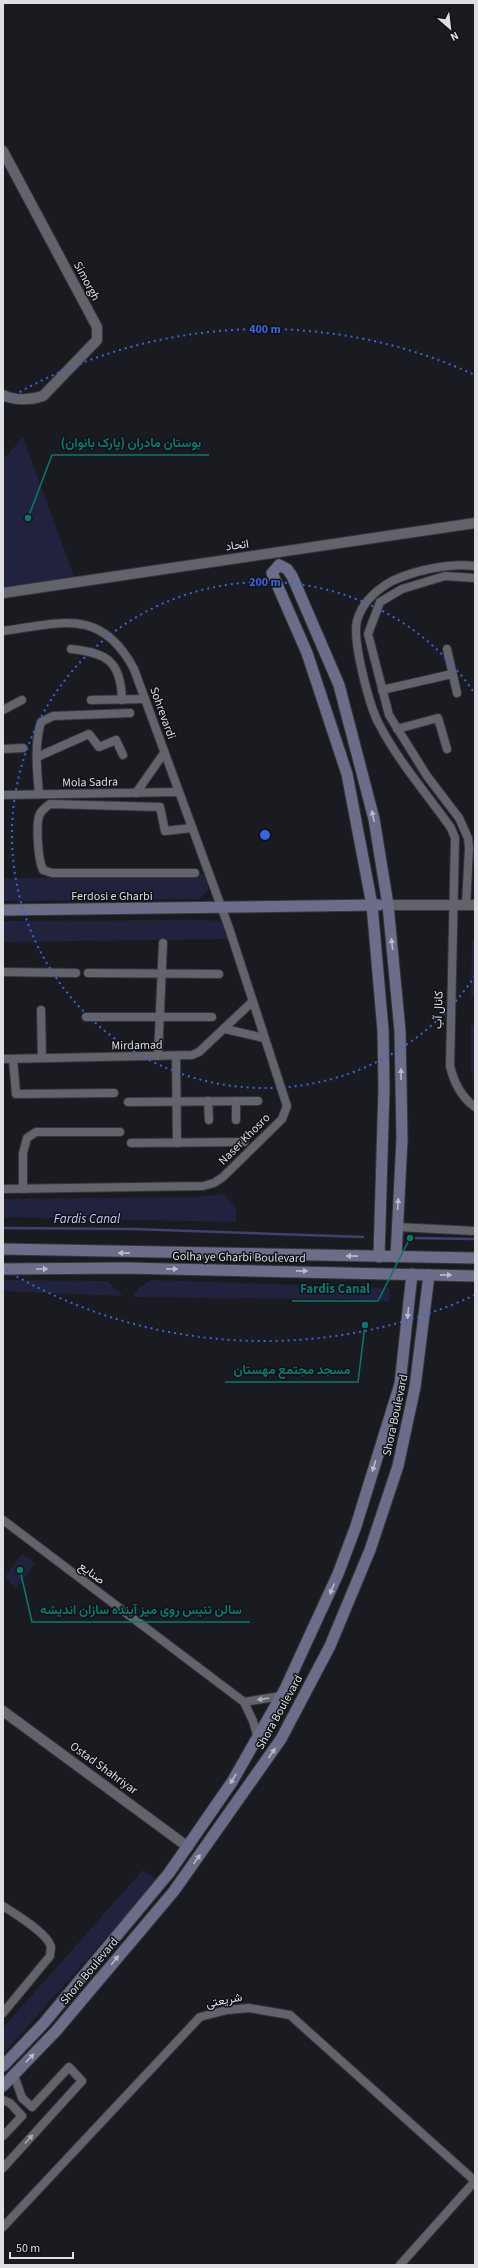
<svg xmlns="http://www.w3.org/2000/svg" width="478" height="2268" viewBox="0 0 478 2268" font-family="'Source Sans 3',Vazirmatn,sans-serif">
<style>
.green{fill:#21233e}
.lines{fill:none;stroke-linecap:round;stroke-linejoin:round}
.stream{stroke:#3f416e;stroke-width:2.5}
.minor-casing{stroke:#35363a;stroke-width:10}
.tertiary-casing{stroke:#35363a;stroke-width:12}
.secondary-casing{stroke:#35363a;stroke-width:13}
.minor{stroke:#63646b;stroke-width:8}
.tertiary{stroke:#63646b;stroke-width:10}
.secondary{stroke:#6b6d89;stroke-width:11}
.oneway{fill:#bcbcc8}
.oneway2{fill:#adadb3}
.ring{fill:none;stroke:#3a64da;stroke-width:2;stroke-dasharray:2 4}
.labels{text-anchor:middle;stroke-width:3;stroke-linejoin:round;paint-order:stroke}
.street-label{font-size:12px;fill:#dedee3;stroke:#111217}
.water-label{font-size:13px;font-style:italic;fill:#c4c9f6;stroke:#111217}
.centre{fill:#3a64da;stroke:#111217;stroke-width:2}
.ring-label{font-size:12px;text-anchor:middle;font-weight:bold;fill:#3a64da;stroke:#111217;stroke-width:3;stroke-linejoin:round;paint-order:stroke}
.leader{fill:none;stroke:#0f766e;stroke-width:1.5}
.callout-dot{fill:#0f766e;stroke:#111217;stroke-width:1.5}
.callout-label{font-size:13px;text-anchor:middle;font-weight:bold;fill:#0f766e;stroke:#111217;stroke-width:3;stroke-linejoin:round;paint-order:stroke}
</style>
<rect width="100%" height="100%" fill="#1a1b21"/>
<!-- green -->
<g class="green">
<polygon points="23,437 74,577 3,587 3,460"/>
<polygon points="203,874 208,883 208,890 199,899 3,901 3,879"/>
<polygon points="209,920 223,922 229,933 229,939 3,942 3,921"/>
<polygon points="475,937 475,993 471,1000 472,941"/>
<polygon points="471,1024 475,1027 475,1086 471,1071"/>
<polygon points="223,1194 236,1207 236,1222 3,1217 3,1199 196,1197"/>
<polygon points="3,1280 107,1281 123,1296 3,1291"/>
<polygon points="151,1280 389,1288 390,1297 388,1302 381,1300 347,1299 133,1297 138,1289"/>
<polygon points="22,1554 35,1563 16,1589 5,1577"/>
<polygon points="143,1870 157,1880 3,2054 3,2028"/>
</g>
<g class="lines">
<!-- stream -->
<g class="stream">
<polyline points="3,1228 133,1229 363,1237"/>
<polyline points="410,1238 475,1239"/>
</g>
<defs>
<g id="minor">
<path d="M475,566C449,563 416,570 392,581C376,590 362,602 357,621C352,640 369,705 379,724C398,761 427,794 451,828L455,838L450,1066C454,1083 461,1097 475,1107"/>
<path d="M3,631C61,623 101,607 134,669L229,928L287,1106L282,1119L223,1177L214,1183L203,1186L3,1189"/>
<path d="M71,649C107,653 121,661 122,700"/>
<polyline points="447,649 457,693"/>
<polyline points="382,690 452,674"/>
<polyline points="91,700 145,699"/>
<polyline points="3,710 22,700"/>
<polyline points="397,729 438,718 447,749"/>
<polyline points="3,749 23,748"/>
<polyline points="37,757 89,734 99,747 116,740 123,755"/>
<polyline points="136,793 164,753"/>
<path d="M39,794C37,771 34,745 41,722L53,716L130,713"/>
<polyline points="3,795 178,792"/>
<path d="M192,828L165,831L160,807L50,804C45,808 41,810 39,816C36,827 38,860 43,870L52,873H195"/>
<polyline points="466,905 469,848 468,838 459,818 427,776 389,715 368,634 380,602 402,589 445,576 475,578"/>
<polyline points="3,972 76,973"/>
<polyline points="88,973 219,974"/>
<polyline points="41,1010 42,1058"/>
<polyline points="86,1017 212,1017"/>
<polyline points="225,1029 264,1038"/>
<polyline points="158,1056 163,943"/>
<polyline points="176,1056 177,1143"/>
<polyline points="3,1059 192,1055 199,1052 252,1002"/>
<polyline points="13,1059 16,1094 114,1093"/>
<polyline points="208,1101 209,1120"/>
<polyline points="236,1101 236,1120"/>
<polyline points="128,1102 258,1101"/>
<polyline points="131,1143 244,1142"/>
<polyline points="23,1189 23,1153 27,1138 36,1132 120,1132"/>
<polyline points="397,1227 475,1231"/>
<polyline points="3,1520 244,1702 253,1721 258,1739"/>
<polyline points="244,1702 281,1696"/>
<path d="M3,1906C15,1914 48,1933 51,1947C51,1949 50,1953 50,1956L3,2013"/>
<polyline points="3,2100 10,2103 22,2116 3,2136"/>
<polyline points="3,2168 82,2081 69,2067 32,2107 22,2098 14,2075"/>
<polyline points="3,2227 200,2017 227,2010 249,2008 290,2015 475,2181"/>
<polyline points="400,2265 475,2181"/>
</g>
<g id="tertiary">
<path d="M3,151L97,327V340L43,396C31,400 15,401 3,395"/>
<polyline points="3,593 475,523"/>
<polyline points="388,905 475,905"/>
<polyline points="3,1711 188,1847"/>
</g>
<g id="secondary">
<polyline points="3,910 379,905"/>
<polyline points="3,1249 475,1258"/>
<polyline points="379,1257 384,1088 383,1030 372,905 347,774 307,653 272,573 279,565 287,569 292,576 339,685 374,819 388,905 400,1031 402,1139 396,1257"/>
<polyline points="3,1269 126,1268 475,1276"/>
<polyline points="3,2066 44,2023 169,1873 232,1782 285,1689 338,1574 356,1526 400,1384 412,1274"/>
<polyline points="3,2086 56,2031 174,1891 281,1739 330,1646 370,1550 398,1466 415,1387 429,1275"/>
</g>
</defs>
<!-- minor casing -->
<use href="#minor" class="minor-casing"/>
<!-- tertiary casing -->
<use href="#tertiary" class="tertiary-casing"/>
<!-- secondary casing -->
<use href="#secondary" class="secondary-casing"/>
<!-- minor -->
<use href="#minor" class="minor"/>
<!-- tertiary -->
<use href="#tertiary" class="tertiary"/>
<!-- secondary -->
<use href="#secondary" class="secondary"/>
</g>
<!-- one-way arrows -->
<defs><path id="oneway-solid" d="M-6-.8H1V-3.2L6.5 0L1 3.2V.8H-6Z"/></defs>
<g class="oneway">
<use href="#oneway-solid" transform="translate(373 816) rotate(-102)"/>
<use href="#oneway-solid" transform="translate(392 944) rotate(-97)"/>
<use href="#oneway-solid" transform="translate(401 1074) rotate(-90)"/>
<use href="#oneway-solid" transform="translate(398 1204) rotate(-86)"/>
<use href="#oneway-solid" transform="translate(124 1253) rotate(-179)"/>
<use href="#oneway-solid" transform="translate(352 1256) rotate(-179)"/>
<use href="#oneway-solid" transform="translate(42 1269)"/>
<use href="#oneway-solid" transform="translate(172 1269) rotate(1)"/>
<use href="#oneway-solid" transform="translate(302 1271) rotate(1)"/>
<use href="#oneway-solid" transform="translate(446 1275) rotate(1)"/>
<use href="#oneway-solid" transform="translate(408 1313) rotate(96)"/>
<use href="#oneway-solid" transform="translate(374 1466) rotate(107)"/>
<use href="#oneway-solid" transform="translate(332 1589) rotate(113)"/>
<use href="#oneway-solid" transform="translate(272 1753) rotate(-56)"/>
<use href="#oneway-solid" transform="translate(233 1779) rotate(122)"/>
<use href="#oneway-solid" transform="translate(197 1859) rotate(-54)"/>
<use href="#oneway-solid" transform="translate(115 1960) rotate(-51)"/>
<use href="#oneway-solid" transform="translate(30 2058) rotate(-46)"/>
</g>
<g class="oneway2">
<use href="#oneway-solid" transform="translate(263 1699) rotate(172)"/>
<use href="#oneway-solid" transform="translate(29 2139) rotate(-48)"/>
</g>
<!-- distance rings -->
<g class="ring">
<path d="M475 976A253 253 0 1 1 475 694"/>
<path d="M475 1295A506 506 0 0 1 4 1269M4 401A506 506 0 0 1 475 375"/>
</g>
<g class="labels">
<!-- street labels -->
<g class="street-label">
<text transform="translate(87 281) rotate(62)" y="4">Simorgh</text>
<text transform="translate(237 545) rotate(-8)" y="4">اتحاد</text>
<text transform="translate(163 713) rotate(70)" y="4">Sohrevardi</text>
<text transform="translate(90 782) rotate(-1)" y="4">Mola Sadra</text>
<text x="112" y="900">Ferdosi e Gharbi</text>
<text transform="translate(438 1010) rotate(-88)" y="4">کانال آب</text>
<text transform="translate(137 1045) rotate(-1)" y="4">Mirdamad</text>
<text transform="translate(244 1139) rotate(-45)" y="4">Naser Khosro</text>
<text transform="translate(239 1257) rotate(1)" y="4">Golha ye Gharbi Boulevard</text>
<text transform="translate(395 1415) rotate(-78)" y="4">Shora Boulevard</text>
<text transform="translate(92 1573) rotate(37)" y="4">صنایع</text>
<text transform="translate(279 1712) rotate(-61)" y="4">Shora Boulevard</text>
<text transform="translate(104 1768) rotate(36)" y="4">Ostad Shahriyar</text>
<text transform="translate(89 1971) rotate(-50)" y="4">Shora Boulevard</text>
<text transform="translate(224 2000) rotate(-11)" y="4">شریعتی</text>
</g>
<!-- water labels -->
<g class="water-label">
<text x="87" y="1223">Fardis Canal</text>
</g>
</g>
<circle cx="265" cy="835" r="6" class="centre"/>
<g class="ring-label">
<text x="265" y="333">400 m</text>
<text x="265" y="586">200 m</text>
</g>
<!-- callouts -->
<path class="leader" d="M28 518L52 455H209M410 1238L378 1301H292M365 1325L358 1382H225M20 1570L32 1622H250"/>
<g class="callout-dot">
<circle cx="28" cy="518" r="4"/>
<circle cx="410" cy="1238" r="4"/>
<circle cx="365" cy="1325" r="4"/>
<circle cx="20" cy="1570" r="4"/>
</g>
<g class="callout-label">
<text x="131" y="447">بوستان مادران (پارک بانوان)</text>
<text x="335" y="1293">Fardis Canal</text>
<text x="292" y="1374">مسجد مجتمع مهستان</text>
<text x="141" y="1614">سالن تنیس روی میز آینده سازان اندیشه</text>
</g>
<!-- border -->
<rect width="478" height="2268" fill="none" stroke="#dedee3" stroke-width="8"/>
<!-- north arrow -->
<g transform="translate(450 28) rotate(152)" stroke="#111217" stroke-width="3" paint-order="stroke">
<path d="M0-3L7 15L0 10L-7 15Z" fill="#dedee3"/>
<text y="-6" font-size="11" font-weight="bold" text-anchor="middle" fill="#dedee3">N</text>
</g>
<!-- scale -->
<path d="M10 2252v6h63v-6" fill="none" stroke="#dedee3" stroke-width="2"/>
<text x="16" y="2252" font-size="12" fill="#dedee3" stroke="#111217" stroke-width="3" paint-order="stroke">50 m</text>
</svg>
